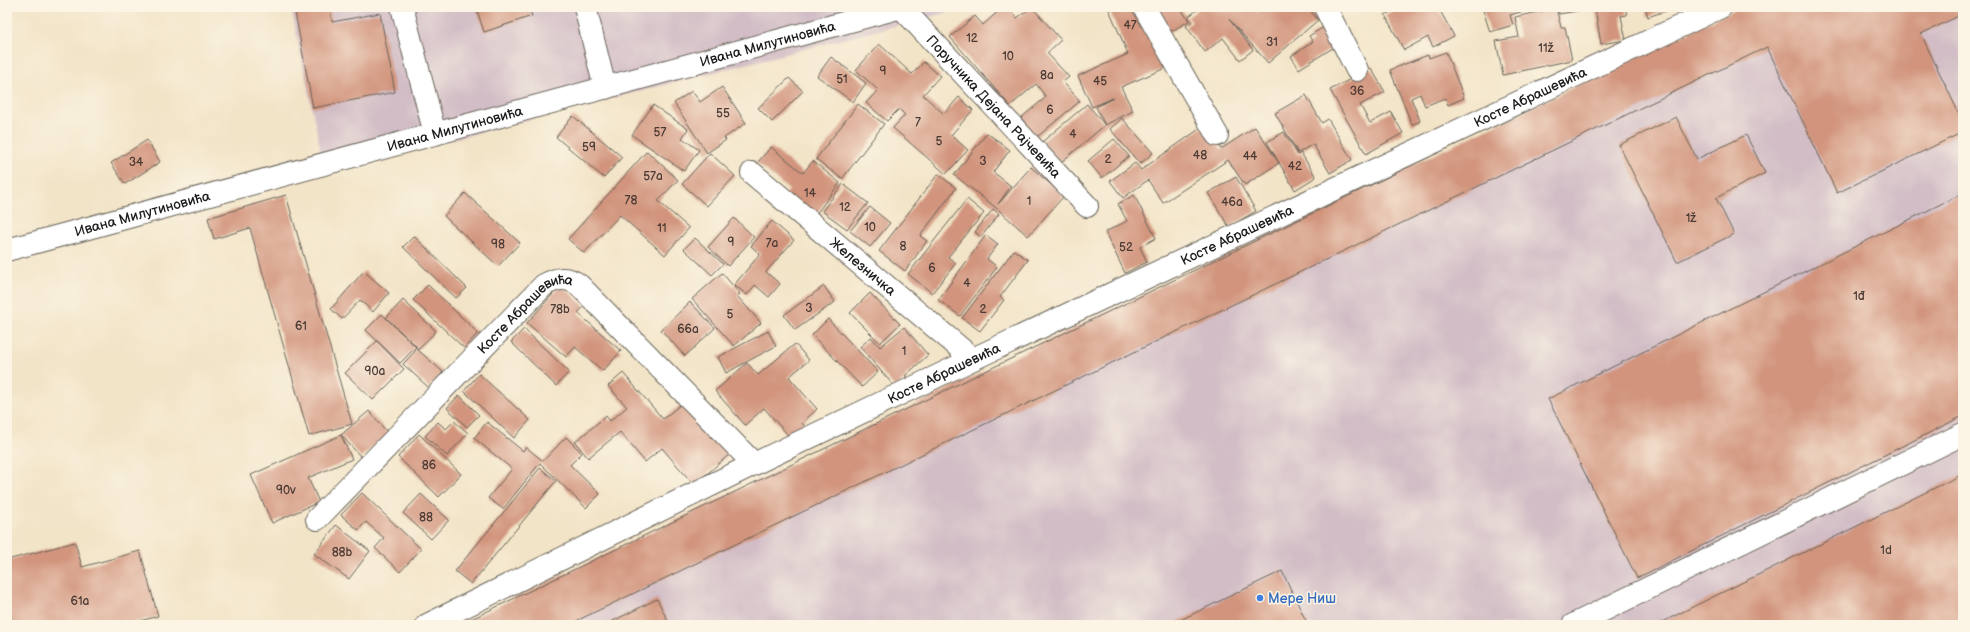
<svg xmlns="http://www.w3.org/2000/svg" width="1970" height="632" viewBox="0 0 1970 632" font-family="'Balsamiq Sans',sans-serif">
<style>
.industrial{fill:#d2bdc6}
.building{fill:#d2947d}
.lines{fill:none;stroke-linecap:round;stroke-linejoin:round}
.minor-casing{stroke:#676258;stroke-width:24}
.minor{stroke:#fff;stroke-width:22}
.shop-dot{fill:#3f7fe0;stroke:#fcf5e5;stroke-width:1.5}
.labels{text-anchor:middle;stroke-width:3;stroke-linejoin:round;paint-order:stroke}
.number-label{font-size:12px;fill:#4a3a34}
.street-label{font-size:14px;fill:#1c1c1c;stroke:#fcf5e5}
.shop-label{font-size:14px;fill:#366cbe;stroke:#fcf5e5;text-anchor:start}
</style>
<rect width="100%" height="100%" fill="#fcf5e5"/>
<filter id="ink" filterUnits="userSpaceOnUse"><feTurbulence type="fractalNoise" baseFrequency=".025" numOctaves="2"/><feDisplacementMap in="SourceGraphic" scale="8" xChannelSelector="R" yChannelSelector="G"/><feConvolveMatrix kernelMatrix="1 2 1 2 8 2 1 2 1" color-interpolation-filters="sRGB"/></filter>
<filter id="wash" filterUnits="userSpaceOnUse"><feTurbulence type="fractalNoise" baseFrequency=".012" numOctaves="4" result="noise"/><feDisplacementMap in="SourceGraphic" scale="16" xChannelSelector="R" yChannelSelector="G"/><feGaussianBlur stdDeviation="0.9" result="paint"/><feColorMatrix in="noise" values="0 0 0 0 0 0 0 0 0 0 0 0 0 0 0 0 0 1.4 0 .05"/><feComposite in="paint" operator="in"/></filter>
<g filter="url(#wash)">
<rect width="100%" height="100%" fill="#f2e4c7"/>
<!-- industrial -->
<g class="industrial">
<polygon points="291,7 968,7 325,172"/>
<polygon points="1740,7 1963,7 1963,625 459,625"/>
</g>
<g id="blocks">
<!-- building -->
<g class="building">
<polygon points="294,7 330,7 332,22 380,13 395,92 313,108"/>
<polygon points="476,7 529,7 532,16 484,32"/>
<polygon points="1003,7 1007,7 1017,18 1032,7 1061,40 1047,53 1069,77 1063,82 1080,101 1037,137 1021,118 1046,97 1036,84 1010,106 950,37 975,16 983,25"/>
<polygon points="1108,7 1137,7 1170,66 1121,87 1133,111 1105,125 1096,107 1113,98 1092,107 1078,76 1128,54"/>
<polygon points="1148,7 1180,7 1189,21 1165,35"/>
<polygon points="1201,7 1254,7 1258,13 1265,7 1307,7 1318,20 1268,63 1229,19 1253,50 1240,60 1223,38 1205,52 1186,26 1192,22 1188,17"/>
<polygon points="1399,7 1438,7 1454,36 1433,47 1428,37 1404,50 1385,15"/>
<polygon points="1482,7 1530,7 1531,9 1510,15 1513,25 1490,32"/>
<polygon points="1558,7 1625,7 1627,15 1621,16 1626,40 1601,44 1595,8 1559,14"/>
<polygon points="1645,7 1676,7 1648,17"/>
<polygon points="1740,7 1963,7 1963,14 1921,34 1963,122 1963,132 1837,193 1767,47 568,625 459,625"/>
<polygon points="1556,8 1561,27 1565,27 1572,60 1503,75 1496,41 1519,37 1515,17"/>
<polygon points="1324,27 1336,46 1299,69 1291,56 1313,42 1309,36"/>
<polygon points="879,44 912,74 924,62 940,76 923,95 944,114 959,97 973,110 951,135 968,150 946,174 893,128 905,115 899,109 887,121 866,103 878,90 856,70"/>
<polygon points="1446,52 1464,98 1448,105 1445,98 1425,106 1420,94 1411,98 1420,121 1412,125 1390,70 1428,55 1429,58"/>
<polygon points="831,57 866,83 853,102 817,76"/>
<polygon points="1371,68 1385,92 1360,105 1370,123 1391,112 1403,133 1366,154 1330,90"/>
<polygon points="789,78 803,91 772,122 758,108"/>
<polygon points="722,87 746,123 724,138 726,140 707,153 674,103 692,91 700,102"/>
<polygon points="1306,95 1322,123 1328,119 1352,160 1330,173 1313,144 1298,153 1275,113"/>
<polygon points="858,104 884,124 842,179 816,159"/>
<polygon points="1087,104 1105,125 1060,163 1042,142"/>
<polygon points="653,105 688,129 682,138 699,150 684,171 632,135"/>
<polygon points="573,116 622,157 604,178 556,137"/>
<polygon points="1676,117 1697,159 1746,135 1765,173 1716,198 1734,234 1677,262 1619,145"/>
<polygon points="1122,118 1153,153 1140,164 1110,129"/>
<polygon points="1205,125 1221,149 1255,127 1279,163 1245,185 1228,160 1163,203 1148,180 1123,198 1110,181 1135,163 1141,170"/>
<polygon points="1284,132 1298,155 1301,153 1316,177 1295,190 1267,142"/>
<polygon points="987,133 1010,150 993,172 1011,186 998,204 1031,167 1064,196 1028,236 995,207 954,175"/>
<polygon points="1114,139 1129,156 1102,178 1088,161"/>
<polygon points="147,140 160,162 125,184 111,163"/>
<polygon points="771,147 803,173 813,161 840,183 812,219 784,197 789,190 757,163"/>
<polygon points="647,151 678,180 658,201 689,228 665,255 620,215 584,253 568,239"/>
<polygon points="710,153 735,176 707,206 682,184"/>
<polygon points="938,174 956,188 920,236 927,241 905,271 879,251"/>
<polygon points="1236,177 1256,211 1229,227 1208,193"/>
<polygon points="843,184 868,203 847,229 822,211"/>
<polygon points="465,193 520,243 498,266 444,216"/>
<polygon points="1963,193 1963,416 1637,578 1548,399"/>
<polygon points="286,195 352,424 309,436 250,228 214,239 208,218"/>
<polygon points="1134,195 1156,238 1140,247 1147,262 1125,273 1105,232 1127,221 1118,204"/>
<polygon points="967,199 984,213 948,257 956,263 932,293 908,274"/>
<polygon points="870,207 890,223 870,247 850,231"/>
<polygon points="993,209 999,214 981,237 975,232"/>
<polygon points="734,218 754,237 728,266 708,247"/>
<polygon points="772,221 794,240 766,272 780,284 769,297 755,285 747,295 734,285 760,254 751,246"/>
<polygon points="986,235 998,244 987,259 997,267 960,316 938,300"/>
<polygon points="414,236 467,288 456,298 403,247"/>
<polygon points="695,238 723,264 712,275 684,249"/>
<polygon points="1014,250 1028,260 1000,297 1004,300 980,331 962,318"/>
<polygon points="364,271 389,293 373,312 360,300 342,319 331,309"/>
<polygon points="722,273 740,294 737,296 761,323 734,346 692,299"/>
<polygon points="428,285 478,333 464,348 413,300"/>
<polygon points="561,285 584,306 578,313 621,351 603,371 575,347 566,357 527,323"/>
<polygon points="824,286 835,302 795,330 784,315"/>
<polygon points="870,293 900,324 880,343 850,313"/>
<polygon points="403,300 436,331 419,349 386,318"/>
<polygon points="690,302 715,328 685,356 661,330"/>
<polygon points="382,314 416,347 400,363 366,330"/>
<polygon points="828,319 878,372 862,387 812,335"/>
<polygon points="904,327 928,355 905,376 907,377 895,387 860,347 871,337 880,347"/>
<polygon points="524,329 569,372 556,386 511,342"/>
<polygon points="768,331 776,346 726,373 718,357"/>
<polygon points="377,341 404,369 373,400 345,373"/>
<polygon points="795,344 809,360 789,377 817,409 802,423 807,429 793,441 764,408 745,425 715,391 747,363 758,375"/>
<polygon points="417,349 443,372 429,388 403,364"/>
<polygon points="623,373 663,419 686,400 731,453 694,485 662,448 645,462 620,432 588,458 575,442 606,416 610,421 627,407 608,386"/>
<polygon points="479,374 530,420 514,438 464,391"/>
<polygon points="459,395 479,415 467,427 447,408"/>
<polygon points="369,411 389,434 361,457 341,435"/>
<polygon points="454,421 468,433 447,456 425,436 438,422 446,429"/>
<polygon points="487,422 523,451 526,447 543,461 566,437 582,453 570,465 600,494 586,508 540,463 503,509 488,498 512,469 474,438"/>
<polygon points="419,434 461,474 439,497 398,457"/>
<polygon points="341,435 352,459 308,478 319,502 272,523 251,475"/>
<polygon points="540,468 556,481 471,584 455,571"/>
<polygon points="1963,474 1963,625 1656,625"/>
<polygon points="362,493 421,549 400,572 375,548 384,538 366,522 358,530 341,515"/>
<polygon points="421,494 449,520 431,539 403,513"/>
<polygon points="336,525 370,551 349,579 314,554"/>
<polygon points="75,542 82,567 140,551 158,616 126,625 7,625 7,560"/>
<polygon points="1282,571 1308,625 1170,625"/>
<polygon points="657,599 670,625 605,625"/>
</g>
</g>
</g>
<g filter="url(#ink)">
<use href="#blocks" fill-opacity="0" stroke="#676258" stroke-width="1"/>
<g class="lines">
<defs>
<g id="minor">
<polyline points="402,7 435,134"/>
<polyline points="585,7 605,88"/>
<path id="s1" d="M901,7L1087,206"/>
<polyline points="1144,7 1217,135"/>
<polyline points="1325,7 1357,70"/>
<path id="s2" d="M752,173L973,359"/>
<path id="s3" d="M7,250L902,7"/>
<path id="s4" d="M317,519L544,285C557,278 567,276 579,285L754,464"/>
<path id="s5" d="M427,625L754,464L973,359L1721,7"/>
<polyline points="1573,625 1963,434"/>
</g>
</defs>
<!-- minor casing -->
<use href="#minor" class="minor-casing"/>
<!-- minor -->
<use href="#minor" class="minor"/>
</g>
</g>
<!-- markers -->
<circle class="shop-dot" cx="1260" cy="598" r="4"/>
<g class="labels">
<!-- number labels -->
<g class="number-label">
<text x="1130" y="29">47</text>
<text x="972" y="42">12</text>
<text x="1272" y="46">31</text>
<text x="1546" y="52">11ž</text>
<text x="1008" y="60">10</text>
<text x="883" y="75">9</text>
<text x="1047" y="79">8a</text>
<text x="842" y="83">51</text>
<text x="1100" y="85">45</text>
<text x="1357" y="95">36</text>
<text x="1050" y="114">6</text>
<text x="723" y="117">55</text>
<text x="918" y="126">7</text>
<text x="660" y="136">57</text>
<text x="1073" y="138">4</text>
<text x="939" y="145">5</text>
<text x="589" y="151">59</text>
<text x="1200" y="159">48</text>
<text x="1250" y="160">44</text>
<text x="1108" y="163">2</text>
<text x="983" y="165">3</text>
<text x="136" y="166">34</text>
<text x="1295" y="170">42</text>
<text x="653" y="180">57a</text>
<text x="810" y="197">14</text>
<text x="631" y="204">78</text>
<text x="1029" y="205">1</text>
<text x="1232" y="206">46a</text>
<text x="845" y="211">12</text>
<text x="1691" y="222">1ž</text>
<text x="870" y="231">10</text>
<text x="662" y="232">11</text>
<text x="731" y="246">9</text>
<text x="772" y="247">7a</text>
<text x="498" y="248">98</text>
<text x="903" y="250">8</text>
<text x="1126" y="251">52</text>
<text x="932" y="272">6</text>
<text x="967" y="287">4</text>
<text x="1859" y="300">1đ</text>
<text x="809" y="312">3</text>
<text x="560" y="313">78b</text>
<text x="983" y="313">2</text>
<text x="730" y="318">5</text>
<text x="301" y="330">61</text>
<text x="688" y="333">66a</text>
<text x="904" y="355">1</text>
<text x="375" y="375">90a</text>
<text x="429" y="469">86</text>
<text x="286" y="494">90v</text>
<text x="426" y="521">88</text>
<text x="1886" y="554">1d</text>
<text x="342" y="556">88b</text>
<text x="80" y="605">61a</text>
</g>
<!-- street labels -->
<g class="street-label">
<text dy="5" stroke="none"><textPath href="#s3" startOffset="788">Ивана Милутиновића</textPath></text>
<text dy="5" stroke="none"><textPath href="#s5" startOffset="1223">Косте Абрашевића</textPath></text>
<text dy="5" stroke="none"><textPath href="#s1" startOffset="136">Поручника Дејана Рајчевића</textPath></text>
<text dy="5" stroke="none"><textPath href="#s3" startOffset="464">Ивана Милутиновића</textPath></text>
<text dy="5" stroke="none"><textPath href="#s3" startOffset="140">Ивана Милутиновића</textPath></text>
<text dy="5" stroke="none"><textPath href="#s5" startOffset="899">Косте Абрашевића</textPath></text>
<text dy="5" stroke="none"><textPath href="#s2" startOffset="145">Железничка</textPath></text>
<text dy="5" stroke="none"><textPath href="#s4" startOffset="295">Косте Абрашевића</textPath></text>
<text dy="5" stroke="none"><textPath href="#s5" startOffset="575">Косте Абрашевића</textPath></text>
</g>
<!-- shop labels -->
<g class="shop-label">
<text x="1268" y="603">Мере Ниш</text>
</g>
</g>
<!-- margin -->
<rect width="1970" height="632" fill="none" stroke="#fcf5e5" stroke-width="24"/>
</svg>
